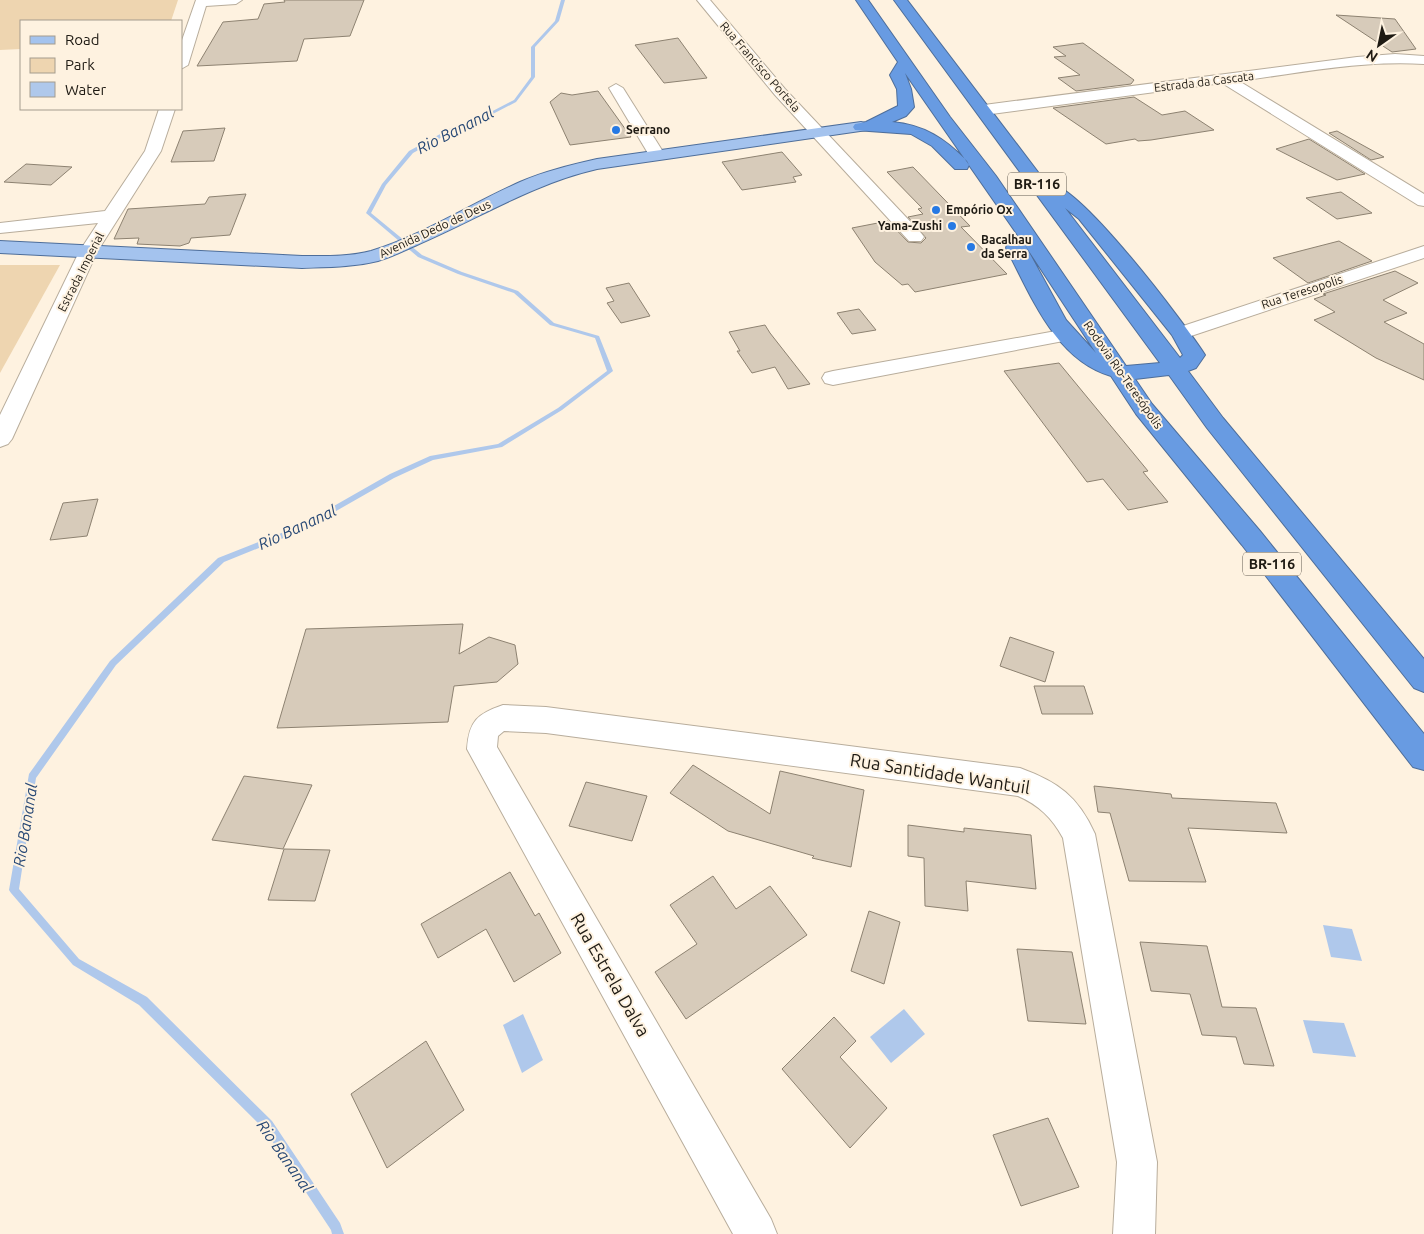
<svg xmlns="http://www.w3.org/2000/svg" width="1424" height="1234" viewBox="0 0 1424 1234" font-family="Ubuntu,sans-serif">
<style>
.green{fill:#eed5b0}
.water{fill:#afc8eb}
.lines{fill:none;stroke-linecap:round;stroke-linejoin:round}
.stream{fill:#afc8eb;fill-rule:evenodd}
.building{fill:#d7cbba;stroke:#8d8271}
.minor-casing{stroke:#b8ad9c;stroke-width:2}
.major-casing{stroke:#4e6e9a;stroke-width:2}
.highway-casing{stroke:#4e6e9a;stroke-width:2}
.minor{fill:#fff;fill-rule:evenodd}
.major{fill:#a4c3ee;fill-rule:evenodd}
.highway{fill:#689be2;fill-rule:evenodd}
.poi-dot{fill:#2679e4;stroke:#fef2e0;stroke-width:2}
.labels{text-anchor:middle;stroke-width:4;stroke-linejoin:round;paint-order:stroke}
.far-street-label{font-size:12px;fill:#1e1a13;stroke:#fef2e0}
.far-poi-label{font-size:12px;font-weight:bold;fill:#1e1a13;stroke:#fef2e0;text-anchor:start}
.shield{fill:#fef2e0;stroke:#615b50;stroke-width:1}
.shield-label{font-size:14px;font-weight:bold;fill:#1e1a13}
.water-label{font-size:16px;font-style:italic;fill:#274875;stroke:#fef2e0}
.near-street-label{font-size:18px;fill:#1e1a13;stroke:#fef2e0}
</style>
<rect width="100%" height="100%" fill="#fef2e0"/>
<!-- green -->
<g class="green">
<polygon points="0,0 178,0 171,21 21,21 21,49 0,50"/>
<polygon points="0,265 60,265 0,373"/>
</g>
<!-- water -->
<g class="water">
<polygon points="1323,925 1352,929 1362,961 1331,957"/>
<polygon points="904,1009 925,1034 891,1063 870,1037"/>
<polygon points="523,1014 543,1060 522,1073 503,1025"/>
<polygon points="1303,1020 1344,1023 1356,1057 1313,1053"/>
</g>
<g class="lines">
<!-- stream -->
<polygon class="stream" points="561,0 565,0 559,21 535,47 535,77 516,102 487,117 457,129 413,153 386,185 371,213 422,255 462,272 518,291 554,323 599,336 613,371 562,410 502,447 433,460 394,478 301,531 224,562 116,665 36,778 19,889 79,959 147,997 272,1121 340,1223 344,1234 332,1234 331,1230 264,1129 139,1005 73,965 11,893 9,890 29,774 110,661 218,558 297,527 390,474 430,456 498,444 558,408 607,371 595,338 550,325 514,293 458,274 418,257 366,213 382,184 409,151 453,127 485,115 514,100 531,77 531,47 555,21"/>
</g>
<!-- building -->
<g class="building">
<polygon points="284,0 364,0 350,36 304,39 297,61 197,66 223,22 258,19 264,4 285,2"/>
<polygon points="1336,15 1395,19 1416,49 1392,52"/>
<polygon points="678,38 707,78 664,83 635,45"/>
<polygon points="1083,43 1134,80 1131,84 1076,91 1058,78 1080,75 1054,57 1066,56 1053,47"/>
<polygon points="598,91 631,137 570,145 550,102 561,93 572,95"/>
<polygon points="1134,97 1162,115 1185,111 1214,130 1151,140 1138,141 1135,139 1106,144 1053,108"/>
<polygon points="225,128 214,161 171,162 183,131"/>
<polygon points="1337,131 1384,157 1371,160 1329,133"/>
<polygon points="1309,139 1365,174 1337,180 1276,149"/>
<polygon points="782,152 802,175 793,177 796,182 742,190 722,162"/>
<polygon points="26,164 72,167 51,185 4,182"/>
<polygon points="913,167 970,226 961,227 1007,274 915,292 908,284 902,285 875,262 852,228 888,221 908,242 921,243 926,238 908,217 923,214 918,209 922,208 887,172"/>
<polygon points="1341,192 1372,213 1337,219 1306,198"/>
<polygon points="246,194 230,235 191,238 189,243 180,246 137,244 139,238 114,239 128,209 205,204 209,197"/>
<polygon points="1339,241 1372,261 1308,283 1273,258"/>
<polygon points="1395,271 1418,283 1383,300 1407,313 1384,322 1424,344 1424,380 1376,358 1314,320 1335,312 1314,299 1326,295 1323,294"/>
<polygon points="629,283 650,316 621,323 607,303 614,301 606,288"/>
<polygon points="859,309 876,330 852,334 837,313"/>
<polygon points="765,325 770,333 810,384 788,389 775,367 752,373 737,351 740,351 729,332"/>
<polygon points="1059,363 1148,471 1143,472 1168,502 1128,510 1103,479 1087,482 1004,371"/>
<polygon points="98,499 87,536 50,540 63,503"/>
<polygon points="463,624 459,654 489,637 515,645 518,664 497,682 454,686 448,722 277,728 306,629"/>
<polygon points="1010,637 1054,652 1045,682 1000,666"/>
<polygon points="1034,686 1084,686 1093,714 1042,714"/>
<polygon points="693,765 770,814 780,771 864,790 851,867 812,858 814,856 728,831 670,793"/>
<polygon points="244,776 312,785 283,849 212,840"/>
<polygon points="586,782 647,796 632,841 569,826"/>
<polygon points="1094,786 1171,794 1172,798 1276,803 1287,833 1188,828 1206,882 1129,881 1110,813 1098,812"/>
<polygon points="908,825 964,832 964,828 1031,835 1036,889 966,881 968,911 925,906 924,858 908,856"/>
<polygon points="284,849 330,850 315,901 268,900"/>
<polygon points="510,872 535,916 539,913 561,953 514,982 486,929 438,958 421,924"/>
<polygon points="713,876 736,909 770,886 807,935 686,1019 655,972 697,944 670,905"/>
<polygon points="869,911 900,922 884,984 851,971"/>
<polygon points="1140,942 1207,946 1222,1007 1256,1008 1274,1066 1244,1064 1236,1037 1202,1035 1190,994 1151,991"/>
<polygon points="1017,949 1072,952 1086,1024 1028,1021"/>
<polygon points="834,1017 856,1041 840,1057 887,1108 850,1148 782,1069"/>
<polygon points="426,1041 464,1110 387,1168 351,1094"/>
<polygon points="1048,1118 1079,1187 1021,1206 993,1135"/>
</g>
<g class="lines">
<defs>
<g id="minor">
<polygon points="196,0 242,0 236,4 206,6 188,65 181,69 181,43"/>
<polygon points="697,0 710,0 785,89 921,233 924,237 921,241 909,241 775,95"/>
<path d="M1395,54L1424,56V64C1362,60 1300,73 1239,81L1424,194V206L1418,205L1222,83L984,115L976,110L984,105L1357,57Z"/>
<polygon points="616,84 623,88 665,155 663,158 651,158 649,155 609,88"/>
<polygon points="159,109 175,109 161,151 97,252 12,439 8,444 0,447 0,415 79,252 98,223 0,233 0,223 105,211 145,151"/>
<polygon points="1424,246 1424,258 1188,337 1181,339 1174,337 1171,333 1174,329"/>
<polygon points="1067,329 1074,331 1077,335 1074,339 833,385 825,383 822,378 825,373 833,371"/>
<path d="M503,705L546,707L1020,768C1058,782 1078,796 1095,834L1157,1162L1155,1234H1113L1117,1162L1063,838C1052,818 1039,805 1018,796L546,733L504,731L498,736L497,747L771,1219L777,1234H733L467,749C469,721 477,714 503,705Z"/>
</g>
<path id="major" d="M861,122L867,124L869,127L867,130L597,169C532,184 478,219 417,245C405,250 392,257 378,261C354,267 327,267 302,268L0,253V241L302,256C324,256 349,257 371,251C423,235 470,204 520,182C545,171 571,165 597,159Z"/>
<path id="highway" d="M856,0H868L950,117L996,176L1126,366L1160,363L894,0H907L1047,184C1075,177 1188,328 1205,355L1196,368L1188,371L1223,418L1424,659V692L1414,688L1207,428L1169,375L1135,379L1152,404L1260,531L1424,734V770L1413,767L1242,545L1136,414L1111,376C1055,360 1031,295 1006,248L1009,238L1019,237L905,73L911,89L914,107L906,116L892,122C925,125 945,139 967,161L969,165L967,169H955L932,146L911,134L855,130L853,127L855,124L866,122L898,106L897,89L890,75L898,62ZM1065,208L1079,219L1172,335L1183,355L1180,358ZM1025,245L1096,353L1066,320Z"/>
</defs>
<!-- minor casing -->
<use href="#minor" class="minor-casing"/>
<!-- major casing -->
<use href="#major" class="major-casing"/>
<!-- highway casing -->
<use href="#highway" class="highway-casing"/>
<!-- minor -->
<use href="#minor" class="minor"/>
<!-- major -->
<use href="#major" class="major"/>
<!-- highway -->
<use href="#highway" class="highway"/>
</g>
<!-- markers -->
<g class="poi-dot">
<circle cx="616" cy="130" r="5"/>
<circle cx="936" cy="210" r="5"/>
<circle cx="952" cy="226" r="5"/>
<circle cx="971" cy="247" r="5"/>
</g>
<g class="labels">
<!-- far-street labels -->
<g class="far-street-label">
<text transform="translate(760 67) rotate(49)" y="4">Rua Francisco Portela</text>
<text transform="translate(1204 82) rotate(-7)" y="4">Estrada da Cascata</text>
<text transform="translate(435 229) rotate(-25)" y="4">Avenida Dedo de Deus</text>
<text transform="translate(81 272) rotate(-63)" y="4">Estrada Imperial</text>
<text transform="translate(1302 292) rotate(-18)" y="4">Rua Teresopolis</text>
<text transform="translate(1123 375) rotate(55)" y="4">Rodovia Rio-Teresópolis</text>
</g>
<!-- far-poi labels -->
<g class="far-poi-label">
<text x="626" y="134">Serrano</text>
<text x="946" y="214">Empório Ox</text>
<text x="942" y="230" text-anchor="end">Yama-Zushi</text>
<text x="981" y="244">Bacalhau<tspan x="981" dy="14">da Serra</tspan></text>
</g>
<!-- shield labels -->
<g class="shield">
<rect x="1008" y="172.5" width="58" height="23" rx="4"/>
<rect x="1243" y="552.5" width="58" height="23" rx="4"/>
</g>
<g class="shield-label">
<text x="1037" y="189">BR-116</text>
<text x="1272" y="569">BR-116</text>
</g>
<!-- water labels -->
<g class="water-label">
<text transform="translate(455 130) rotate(-27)" y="6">Rio Bananal</text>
<text transform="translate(297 527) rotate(-25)" y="6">Rio Bananal</text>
<text transform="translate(25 825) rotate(-81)" y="6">Rio Bananal</text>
<text transform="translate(285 1156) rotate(55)" y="6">Rio Bananal</text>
</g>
<!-- near-street labels -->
<g class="near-street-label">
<text transform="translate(940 774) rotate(9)" y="6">Rua Santidade Wantuil</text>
<text transform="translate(610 975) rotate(60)" y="6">Rua Estrela Dalva</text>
</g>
</g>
<!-- legend -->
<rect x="20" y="20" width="162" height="90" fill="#fef2e0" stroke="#a49c8e"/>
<rect x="30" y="36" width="25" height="8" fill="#a4c3ee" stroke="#a49c8e"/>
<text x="65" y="45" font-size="15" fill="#1e1a13">Road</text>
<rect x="30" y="58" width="25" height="15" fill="#eed5b0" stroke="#a49c8e"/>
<text x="65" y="70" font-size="15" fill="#1e1a13">Park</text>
<rect x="30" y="82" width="25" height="15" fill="#afc8eb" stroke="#a49c8e"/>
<text x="65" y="95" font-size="15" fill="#1e1a13">Water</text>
<!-- north arrow -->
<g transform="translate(1379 45) rotate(213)" stroke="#fef2e0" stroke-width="4" paint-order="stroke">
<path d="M0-4L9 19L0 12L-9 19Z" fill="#1e1a13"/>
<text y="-8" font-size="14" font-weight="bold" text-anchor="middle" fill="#1e1a13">N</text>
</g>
</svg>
